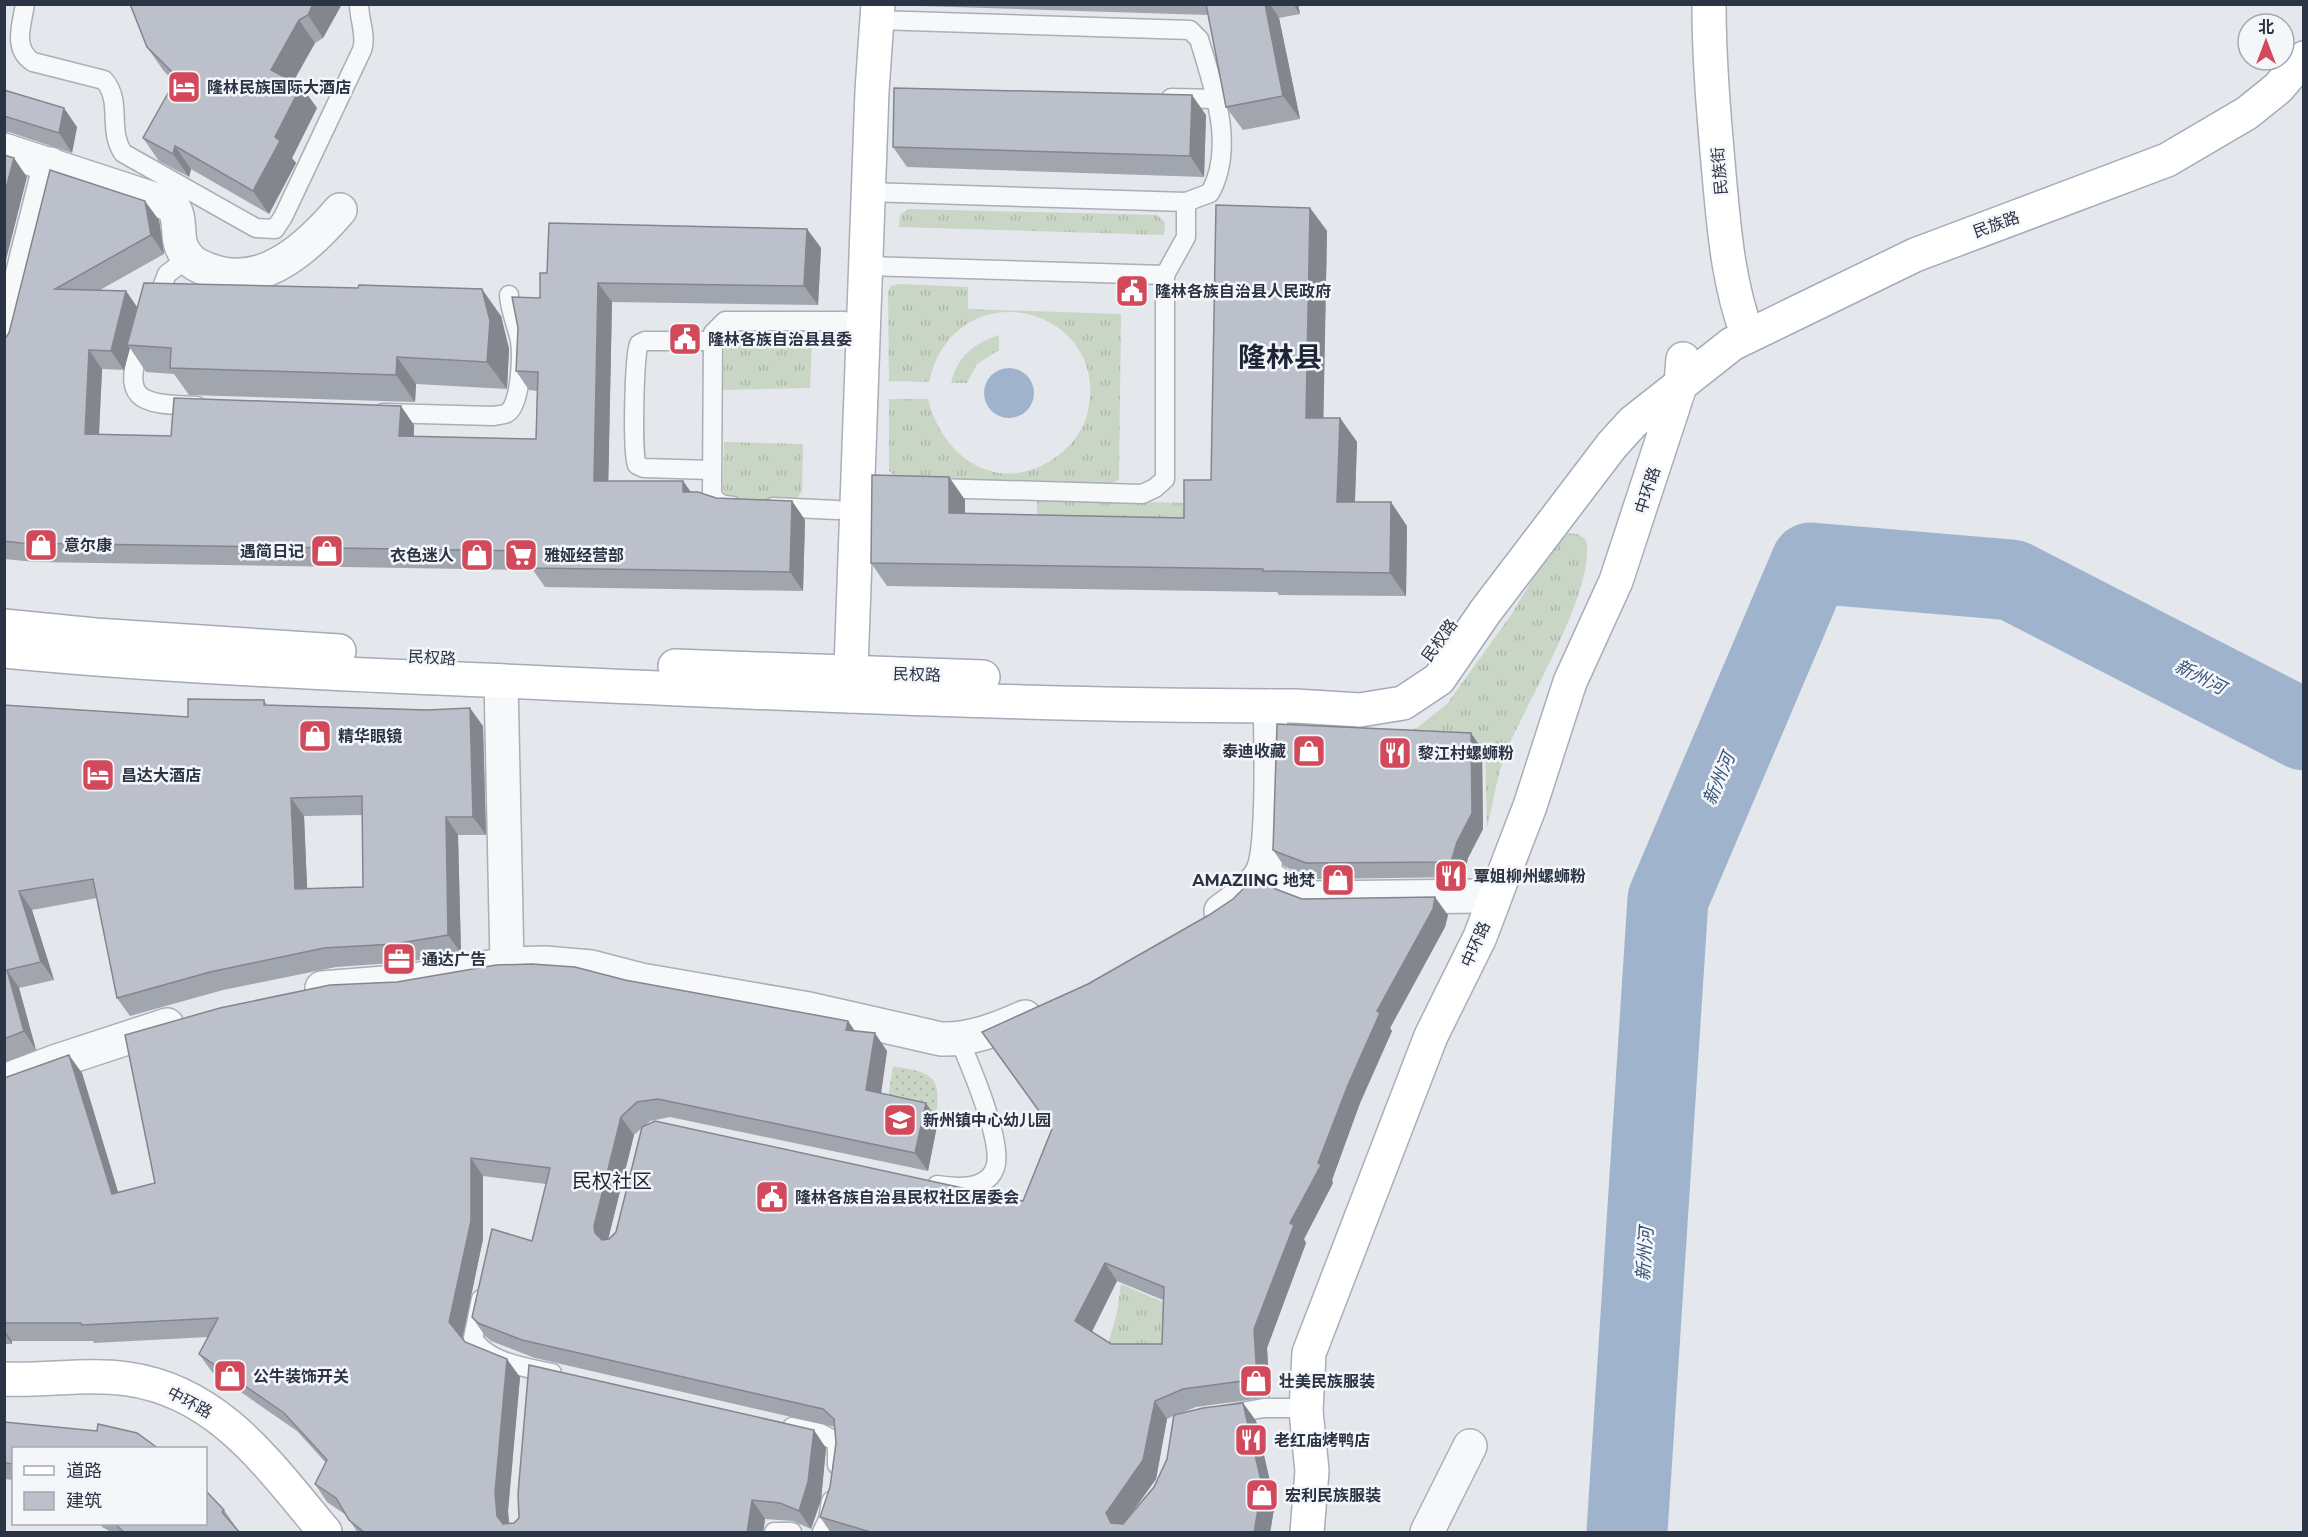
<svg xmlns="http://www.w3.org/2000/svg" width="2308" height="1537" viewBox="0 0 2308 1537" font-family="Montserrat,'Noto Sans SC',sans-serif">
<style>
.grass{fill:url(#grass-tufts)}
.park{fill:url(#park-dots)}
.water{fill:#9fb4cc}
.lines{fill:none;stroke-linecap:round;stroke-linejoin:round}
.river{stroke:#9fb4cc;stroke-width:81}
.lane-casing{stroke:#a9aeb7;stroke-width:21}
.street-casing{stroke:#a9aeb7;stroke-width:36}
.secondary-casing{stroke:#a9aeb7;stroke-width:36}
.primary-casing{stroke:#a3abb8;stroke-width:36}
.lane{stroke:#f7f8fa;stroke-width:18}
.street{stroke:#f7f8fa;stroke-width:33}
.secondary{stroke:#fff;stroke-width:33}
.primary{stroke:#fff;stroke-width:33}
.wall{fill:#a1a5ae;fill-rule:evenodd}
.shaded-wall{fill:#83868d}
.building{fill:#bbc0ca;stroke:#83868d;stroke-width:1.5;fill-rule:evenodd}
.labels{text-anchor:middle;stroke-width:5;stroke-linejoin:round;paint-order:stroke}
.poi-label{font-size:16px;font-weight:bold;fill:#2b3445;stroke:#f4f6f9;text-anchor:start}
.street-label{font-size:16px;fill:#2b3445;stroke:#f4f6f9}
.water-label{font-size:18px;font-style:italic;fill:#34527a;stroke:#f4f6f9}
.quarter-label{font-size:20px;fill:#1d2536;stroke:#f4f6f9}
.town-label{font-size:28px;font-weight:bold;fill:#1d2536;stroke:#f4f6f9}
</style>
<defs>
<pattern id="grass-tufts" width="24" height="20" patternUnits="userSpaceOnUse" patternTransform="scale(1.5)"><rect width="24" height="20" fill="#c9d6c5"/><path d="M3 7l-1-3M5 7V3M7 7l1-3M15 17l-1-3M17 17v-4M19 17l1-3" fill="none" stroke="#adb8ab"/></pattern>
<pattern id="park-dots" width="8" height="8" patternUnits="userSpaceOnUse" patternTransform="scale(1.5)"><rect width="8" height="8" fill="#c9d6c5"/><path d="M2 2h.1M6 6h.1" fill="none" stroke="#adb8ab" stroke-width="1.8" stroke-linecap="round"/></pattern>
</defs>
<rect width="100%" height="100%" fill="#e4e7ec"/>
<!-- grass -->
<g class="grass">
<polygon points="908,209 1157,215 1165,223 1164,235 899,227 900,215"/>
<path d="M900,284L968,287V309L1121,314L1119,480L1111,483L900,480L889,471V399H928C940,449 985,490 1039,467C1063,456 1082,437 1088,411C1111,306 955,267 929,382L889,381L888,292L891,286Z"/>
<polygon points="797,332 812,341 810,388 723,390 724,336"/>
<path d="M999,335V350L977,364L967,383H951C957,357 974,343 999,335Z"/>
<polygon points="724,442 803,444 802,491 797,499 732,500 725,497 723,487"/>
<polygon points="1037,500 1192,503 1192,535 1037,532"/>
<path d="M1565,533L1578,534L1586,540C1597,588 1526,703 1506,752C1497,776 1493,803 1487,828L1485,747L1373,740L1395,736L1417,728L1447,704L1511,615L1550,550Z"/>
<polygon points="1121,1284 1174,1307 1170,1356 1107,1348 1117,1313"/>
</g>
<!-- park -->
<path class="park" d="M893,1066C929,1073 943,1073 936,1116L887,1105Z"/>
<!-- water -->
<circle class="water" cx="1009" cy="393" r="25"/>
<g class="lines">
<!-- river -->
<polyline class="river" points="1627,1532 1668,899 1811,563 2012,580 2304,730"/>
<defs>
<g id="lane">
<path d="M25,4C22,24 12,49 33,62L104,80C123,102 107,129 123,153L256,228L275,229L283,217L362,50C367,36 359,20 359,4"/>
<path d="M877,20L1190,30L1199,39C1213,86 1236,146 1210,193L1186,202V237L1165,275V479L1155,488L1142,494L934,488"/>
<polyline points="1171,98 1217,99"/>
<polyline points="868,192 1186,202"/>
<polyline points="866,266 1165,275"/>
<polyline points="155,305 167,274 188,258"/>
<path d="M143,336C120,401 137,404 197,406"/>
<path d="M383,413L494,416C498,415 504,415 507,413C521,405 522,356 520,341C517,325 510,312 509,295"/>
<path d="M711,470L644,468L637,465C632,453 634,358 639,344L645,341H712"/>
<path d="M733,506C722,505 717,504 712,494L713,333L725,321H845"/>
<polyline points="773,507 837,510"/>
<path d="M937,1185C956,1188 987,1190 995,1168C1004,1143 970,1065 959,1039"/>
<path d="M481,1299L473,1338C486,1362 527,1368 552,1373"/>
<polyline points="1224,1415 1264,1408 1291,1408"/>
<polyline points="792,1427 820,1433 837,1442 837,1465"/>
<polyline points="774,1532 792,1532"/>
<polyline points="822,1532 828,1520 831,1501"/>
</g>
<g id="street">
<path d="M4,150L172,205C184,221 173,240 187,256C193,265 205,269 215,272C265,288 310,245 340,210"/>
<polyline points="4,347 50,164"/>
<polyline points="501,681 507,964"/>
<polyline points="1262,873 1279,885 1314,898 1481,896"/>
<path d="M1221,911C1232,903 1255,886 1262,873C1274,849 1271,737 1270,706"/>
<path d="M322,988L409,981L507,964L545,963L591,967L641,980L809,1009L941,1039C971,1040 998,1029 1025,1017"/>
<polyline points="4,1081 57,1061 167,1025"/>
<polyline points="1427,1532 1470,1446"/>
</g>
<g id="secondary">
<path d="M1709,4C1709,61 1714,117 1719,174C1724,228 1728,284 1748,336"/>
<polyline points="850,696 872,91 878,4"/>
<path d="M4,1379C45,1381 88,1373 128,1379C220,1392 270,1467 325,1532"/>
<polyline points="1307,1532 1312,1471 1306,1411 1309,1353 1431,1036 1480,937 1500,884 1530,806 1570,682 1616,581 1681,383 1683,359"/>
</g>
<g id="primary">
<polyline points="4,626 95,635 339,651"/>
<path d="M4,651C192,669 380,675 568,684C810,695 1053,706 1295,706L1360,710L1403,703L1439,679L1485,612L1612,445L1633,422L1732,344L1915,255L2167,160L2247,113L2278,88L2304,58"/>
<polyline points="675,666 983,677"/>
</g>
</defs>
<!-- lane casing -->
<use href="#lane" class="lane-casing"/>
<!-- street casing -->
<use href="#street" class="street-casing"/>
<!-- secondary casing -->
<use href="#secondary" class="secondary-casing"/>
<!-- primary casing -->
<use href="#primary" class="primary-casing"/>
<!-- lane -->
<use href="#lane" class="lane"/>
<!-- street -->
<use href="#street" class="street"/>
<!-- secondary -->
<use href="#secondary" class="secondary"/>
<!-- primary -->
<use href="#primary" class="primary"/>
</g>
<!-- wall -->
<g class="wall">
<polygon points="130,4 342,4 323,38 315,43 293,81 301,86 317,108 292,158 296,163 269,214 191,169 189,177 159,161 143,138 174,82 163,70 147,47"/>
<polygon points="920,4 1298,4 1300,14 1279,18 1300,119 1243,130 1226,107 1208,15 921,6"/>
<polygon points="4,90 77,127 72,153 9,132 4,132"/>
<polygon points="1206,115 1204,177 907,167 893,147"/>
<polygon points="50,170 159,220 164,254 100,290 126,291 137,307 501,316 509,349 507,389 416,384 415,402 189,395 174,374 146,372 130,348 124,370 102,369 99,435 171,436 414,425 414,437 536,439 537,391 529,390 516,371 547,273 807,229 821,248 818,305 612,302 608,481 683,481 691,492 716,498 792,501 805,520 803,591 545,587 533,570 35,562 4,559 4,340 9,333"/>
<polygon points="1310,208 1327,231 1323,418 1340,418 1357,442 1355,502 1407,526 1406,596 1279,595 1277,592 887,586 871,563 949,477 965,500 965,514 1184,518 1211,480"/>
<path d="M264,700L267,705L483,726L486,835H458L461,953L407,962L336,967L223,990L130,1016L117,998L97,898L32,910L54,980L19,988L36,1050L4,1063V705L188,717ZM362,815L363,887L307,889L304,816Z"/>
<polygon points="1482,749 1483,829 1468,858 1463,877 1317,879 1288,868 1284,866 1273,850"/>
<path d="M1302,899L1448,915L1445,927L1390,1028L1392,1031L1360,1103L1332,1180L1333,1183L1304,1239L1306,1243L1267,1348L1270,1397L1196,1407L1179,1414L1243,1403L1256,1421L1275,1503L1270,1533H831L820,1517L830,1487L836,1443L835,1427L535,1358L491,1341L485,1336L472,1317L532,1241L546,1184L483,1176V1239L462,1338L465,1342L520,1377L508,1511L509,1524L514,1523L826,1448L821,1500L811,1529L793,1521L765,1519L763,1533H358L346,1515L327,1502L315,1484L326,1463L297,1431L212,1372L199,1354L208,1337L94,1343L93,1341H12V1344H4V1078L82,1073L118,1192L155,1183L625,980L848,1021L855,1031L887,1051L881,1093L938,1121L928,1171L670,1117L650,1121L645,1126L1023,1201ZM642,1128L616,1232L608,1239L634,1135ZM1117,1281L1163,1300L1162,1344H1111L1092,1332ZM1173,1416L1167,1459L1154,1487L1129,1516L1156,1479L1167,1419Z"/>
<polygon points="4,1422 97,1431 137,1433 14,1449 14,1480 4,1479"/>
<polygon points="224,1510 240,1533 113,1533 102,1527 100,1524 206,1524"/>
</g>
<!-- shaded-wall -->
<g class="shaded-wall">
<polygon points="313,4 342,4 323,38 308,15"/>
<polygon points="1265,4 1270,4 1279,18 1300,119 1283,96"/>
<polygon points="1293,4 1298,4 1300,14"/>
<polygon points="299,20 315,43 287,93 271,70"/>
<polygon points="301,86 317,108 292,158 296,163 269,214 253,191 275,137"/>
<polygon points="1192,95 1206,115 1204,177 1190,156"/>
<polygon points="64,108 77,127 72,153 59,133"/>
<polygon points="175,146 191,169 189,177 173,154"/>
<polygon points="14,158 27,177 4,268 4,196"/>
<polygon points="145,201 159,220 164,254 151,235"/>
<polygon points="1310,208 1327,231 1323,441 1306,418"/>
<polygon points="807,229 821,248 818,305 804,286"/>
<polygon points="598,283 612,302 608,500 594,481"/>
<polygon points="482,289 501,316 509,349 507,389 487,362"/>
<polygon points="126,291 139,310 127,345 130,348 124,370 111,351"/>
<polygon points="89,350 102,369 98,453 85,434"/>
<polygon points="397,357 416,384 415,402 396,375"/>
<polygon points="401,406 414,425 413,455 399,436"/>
<polygon points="1340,418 1357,442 1354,525 1337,502"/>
<polygon points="949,477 965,500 965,537 949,513"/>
<polygon points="683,481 696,500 683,492"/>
<polygon points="792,501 805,520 803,591 790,572"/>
<polygon points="1391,502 1407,526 1406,596 1390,573"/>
<polygon points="470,708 483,726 486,835 473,817"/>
<polygon points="1471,733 1482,749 1483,829 1468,858 1463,877 1451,862"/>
<polygon points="291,798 304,816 308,907 295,889"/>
<polygon points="446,817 458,835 461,953 448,935"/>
<polygon points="19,891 32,910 54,980 41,962"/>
<polygon points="1435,897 1448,915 1445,927 1390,1028 1392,1031 1360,1103 1332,1180 1333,1183 1304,1239 1306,1243 1267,1348 1270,1397 1257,1379 1254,1329 1290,1223 1318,1163 1377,1011"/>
<polygon points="7,970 19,988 36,1050 24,1031"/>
<polygon points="848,1021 860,1039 846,1030"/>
<polygon points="875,1033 887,1051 879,1108 866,1090"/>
<polygon points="69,1055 82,1073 124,1212 112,1194"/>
<polygon points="926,1103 938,1121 928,1171 915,1153"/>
<polygon points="621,1117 634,1135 607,1244 595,1233 594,1226"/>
<polygon points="471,1158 483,1176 483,1239 462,1340 449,1322"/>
<polygon points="1105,1263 1117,1281 1088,1339 1075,1321"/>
<polygon points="4,1330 12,1341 12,1344 4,1333"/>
<polygon points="507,1359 520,1377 508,1511 510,1533 497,1516 495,1493"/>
<polygon points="1155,1401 1167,1419 1156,1479 1119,1531 1111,1523 1106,1513"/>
<polygon points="1243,1403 1256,1421 1275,1503 1270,1533 1254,1533"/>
<polygon points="814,1430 826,1448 821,1500 811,1529 799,1511"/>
<polygon points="752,1500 765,1519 763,1533 747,1533"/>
</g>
<!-- building -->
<g class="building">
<polygon points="130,4 313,4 308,15 299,20 271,70 301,86 275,137 280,141 253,191 175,146 173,154 143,138 177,77 147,47"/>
<polygon points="1206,4 1265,4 1283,96 1226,107"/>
<polygon points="894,88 1192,95 1190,156 893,147"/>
<polygon points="4,90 64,108 59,133 4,116"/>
<polygon points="4,155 14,158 4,196"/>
<polygon points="50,170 145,201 151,235 55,289 126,291 111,351 89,350 85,434 171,436 174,398 401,406 399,436 536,439 538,372 516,371 518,328 512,297 540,298 540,273 547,273 549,223 807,229 804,286 598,283 594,481 683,481 683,492 698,492 716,498 792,501 790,572 532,568 532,551 21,543 4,541 4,340 9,333"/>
<polygon points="1216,205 1310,208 1306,418 1340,418 1337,502 1391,502 1390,573 1263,571 1263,569 871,563 872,475 949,477 949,513 1184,518 1184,480 1211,480"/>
<polygon points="144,283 358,288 359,285 482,289 490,321 487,362 397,357 396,375 170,368 171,348 127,345"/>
<path d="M188,699L264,700V705L427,710L470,708L473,817H446L448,935L394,944L324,948L210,972L117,998L93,879L19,891L41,962L7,970L24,1031L4,1039V705L188,717ZM362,796L363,887L295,889L291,798Z"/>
<polygon points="1277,724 1471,733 1472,813 1457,842 1451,862 1306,863 1277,852 1273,850"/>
<path d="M1252,880L1302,899L1435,897L1433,909L1377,1011L1380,1013L1348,1085L1318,1163L1321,1165L1290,1223L1294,1225L1254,1329L1257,1379L1183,1389L1155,1401L1143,1460L1106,1513L1111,1523L1123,1524L1154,1487L1167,1459L1174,1415L1203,1408L1243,1403L1262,1485L1254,1533H874L820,1517L830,1487L836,1443L834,1419L823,1409L522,1340L478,1323L472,1317L492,1229L532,1241L550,1168L471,1158V1221L449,1322L465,1342L507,1359L495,1493L497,1516L503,1524L514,1523L519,1518L518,1494L529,1365L814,1430L808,1482L799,1511L780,1503L752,1500L747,1533H365L349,1520L336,1498L315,1484L327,1460L284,1413L199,1354L218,1318L82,1325L81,1323H4V1078L69,1055L112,1194L155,1183L125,1035L220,1008L330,985L397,982L496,965L532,964L575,967L625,980L848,1021L846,1030L875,1033L866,1090L926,1103L915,1153L658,1099L637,1102L621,1117L594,1226L595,1233L602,1240L609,1239L616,1232L642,1127L655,1121L1023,1201L1052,1129L982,1032L1088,984L1209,915L1233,899ZM1105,1263L1164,1287L1162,1344H1111L1075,1321Z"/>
<polygon points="4,1422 97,1431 98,1424 137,1433 159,1449 14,1449 14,1464 4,1463"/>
<polygon points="206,1491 224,1510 222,1512 240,1533 125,1533 115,1524 206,1524"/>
</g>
<!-- icons -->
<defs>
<symbol id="hotel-square" viewBox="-11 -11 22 22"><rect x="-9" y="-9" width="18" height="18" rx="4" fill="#d1495b" stroke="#f4f6f9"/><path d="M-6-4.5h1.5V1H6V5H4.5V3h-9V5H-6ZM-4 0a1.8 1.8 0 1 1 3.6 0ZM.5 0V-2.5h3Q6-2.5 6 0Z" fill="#fff"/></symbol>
<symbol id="civic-square" viewBox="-11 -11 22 22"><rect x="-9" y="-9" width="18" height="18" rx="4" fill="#d1495b" stroke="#f4f6f9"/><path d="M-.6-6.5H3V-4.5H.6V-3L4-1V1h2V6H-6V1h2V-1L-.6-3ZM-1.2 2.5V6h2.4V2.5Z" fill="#fff"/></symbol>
<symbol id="shop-square" viewBox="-11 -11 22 22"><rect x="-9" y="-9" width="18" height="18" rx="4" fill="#d1495b" stroke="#f4f6f9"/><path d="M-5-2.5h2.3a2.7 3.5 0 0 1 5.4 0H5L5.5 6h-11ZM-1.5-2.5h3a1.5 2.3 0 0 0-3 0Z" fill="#fff"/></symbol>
<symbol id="supermarket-square" viewBox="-11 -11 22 22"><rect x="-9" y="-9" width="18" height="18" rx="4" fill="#d1495b" stroke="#f4f6f9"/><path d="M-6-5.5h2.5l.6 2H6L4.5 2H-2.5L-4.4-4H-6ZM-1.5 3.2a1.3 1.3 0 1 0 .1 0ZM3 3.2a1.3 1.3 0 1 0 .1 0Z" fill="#fff"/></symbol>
<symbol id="restaurant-square" viewBox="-11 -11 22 22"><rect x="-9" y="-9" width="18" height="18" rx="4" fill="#d1495b" stroke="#f4f6f9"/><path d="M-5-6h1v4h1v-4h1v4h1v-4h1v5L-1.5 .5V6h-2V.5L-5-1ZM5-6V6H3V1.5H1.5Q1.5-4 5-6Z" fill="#fff"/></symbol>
<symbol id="office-square" viewBox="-11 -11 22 22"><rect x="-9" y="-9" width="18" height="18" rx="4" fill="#d1495b" stroke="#f4f6f9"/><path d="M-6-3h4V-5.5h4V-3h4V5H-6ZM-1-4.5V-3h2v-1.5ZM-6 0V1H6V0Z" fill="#fff"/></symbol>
<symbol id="school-square" viewBox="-11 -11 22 22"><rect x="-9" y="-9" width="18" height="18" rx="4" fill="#d1495b" stroke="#f4f6f9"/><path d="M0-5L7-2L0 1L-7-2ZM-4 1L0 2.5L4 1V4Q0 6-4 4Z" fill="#fff"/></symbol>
</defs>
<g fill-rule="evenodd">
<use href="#hotel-square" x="165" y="68" width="38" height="38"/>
<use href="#civic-square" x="1113" y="272" width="38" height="38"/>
<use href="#civic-square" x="666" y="320" width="38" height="38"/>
<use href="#shop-square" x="22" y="526" width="38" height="38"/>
<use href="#shop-square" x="308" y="532" width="38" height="38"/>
<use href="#shop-square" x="458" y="536" width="38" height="38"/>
<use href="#supermarket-square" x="502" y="536" width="38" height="38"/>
<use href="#shop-square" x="296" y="717" width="38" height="38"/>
<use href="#shop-square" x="1290" y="732" width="38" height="38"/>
<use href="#restaurant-square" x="1376" y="734" width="38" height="38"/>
<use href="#hotel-square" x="79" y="756" width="38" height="38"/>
<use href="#restaurant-square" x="1432" y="857" width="38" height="38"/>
<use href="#shop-square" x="1319" y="861" width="38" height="38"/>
<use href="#office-square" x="380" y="940" width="38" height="38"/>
<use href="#school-square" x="881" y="1101" width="38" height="38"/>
<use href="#civic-square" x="753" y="1178" width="38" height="38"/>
<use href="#shop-square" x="211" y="1357" width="38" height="38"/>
<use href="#shop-square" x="1237" y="1362" width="38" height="38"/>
<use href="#restaurant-square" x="1232" y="1421" width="38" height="38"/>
<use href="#shop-square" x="1243" y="1476" width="38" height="38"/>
</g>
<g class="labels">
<!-- poi labels -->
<g class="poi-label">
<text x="207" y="93">隆林民族国际大酒店</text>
<text x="1155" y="297">隆林各族自治县人民政府</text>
<text x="708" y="345">隆林各族自治县县委</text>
<text x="64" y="551">意尔康</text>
<text x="304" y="557" text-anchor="end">遇简日记</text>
<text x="454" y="561" text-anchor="end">衣色迷人</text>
<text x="544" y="561">雅娅经营部</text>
<text x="338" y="742">精华眼镜</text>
<text x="1286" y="757" text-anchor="end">泰迪收藏</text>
<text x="1418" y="759">黎江村螺蛳粉</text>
<text x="121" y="781">昌达大酒店</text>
<text x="1474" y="882">覃姐柳州螺蛳粉</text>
<text x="1315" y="886" text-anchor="end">AMAZIING 地梵</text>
<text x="422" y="965">通达广告</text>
<text x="923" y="1126">新州镇中心幼儿园</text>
<text x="795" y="1203">隆林各族自治县民权社区居委会</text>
<text x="253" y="1382">公牛装饰开关</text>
<text x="1279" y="1387">壮美民族服装</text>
<text x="1274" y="1446">老红庙烤鸭店</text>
<text x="1285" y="1501">宏利民族服装</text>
</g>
<!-- street labels -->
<g class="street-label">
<text transform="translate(1719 171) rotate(-95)" y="6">民族街</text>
<text transform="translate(1996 224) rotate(-20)" y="6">民族路</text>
<text transform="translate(1647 490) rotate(-72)" y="6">中环路</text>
<text transform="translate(1439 640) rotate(-54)" y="6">民权路</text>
<text transform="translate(432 657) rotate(3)" y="6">民权路</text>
<text transform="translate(917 674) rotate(2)" y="6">民权路</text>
<text transform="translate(1475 944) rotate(-66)" y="6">中环路</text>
<text transform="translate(190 1402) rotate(28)" y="6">中环路</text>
</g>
<!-- water labels -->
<g class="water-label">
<text transform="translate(2200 677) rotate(27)" y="6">新州河</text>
<text transform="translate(1719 779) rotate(-67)" y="6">新州河</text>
<text transform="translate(1645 1254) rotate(-86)" y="6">新州河</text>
</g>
<!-- quarter labels -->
<g class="quarter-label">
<text x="612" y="1188">民权社区</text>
</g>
<!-- town labels -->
<g class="town-label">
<text x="1280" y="367">隆林县</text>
</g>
</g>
<!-- border -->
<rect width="2308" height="1537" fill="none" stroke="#2b3445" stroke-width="12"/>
<!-- legend -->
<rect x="12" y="1447" width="195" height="78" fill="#f4f6f9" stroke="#a4a8b1" stroke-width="1.5"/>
<rect x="24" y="1466" width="30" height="9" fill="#ffffff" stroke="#a4a8b1" stroke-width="1.5"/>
<text x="66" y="1477" font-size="18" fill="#2b3445">道路</text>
<rect x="24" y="1492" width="30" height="18" fill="#bbc0ca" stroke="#a4a8b1" stroke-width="1.5"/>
<text x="66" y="1507" font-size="18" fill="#2b3445">建筑</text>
<!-- north arrow -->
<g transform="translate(2266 42)"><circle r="28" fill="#f4f6f9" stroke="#a4a8b1" stroke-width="1.5"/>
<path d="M0-4.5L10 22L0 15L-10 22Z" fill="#d1495b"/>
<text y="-9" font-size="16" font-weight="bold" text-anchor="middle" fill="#2b3445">北</text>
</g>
</svg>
